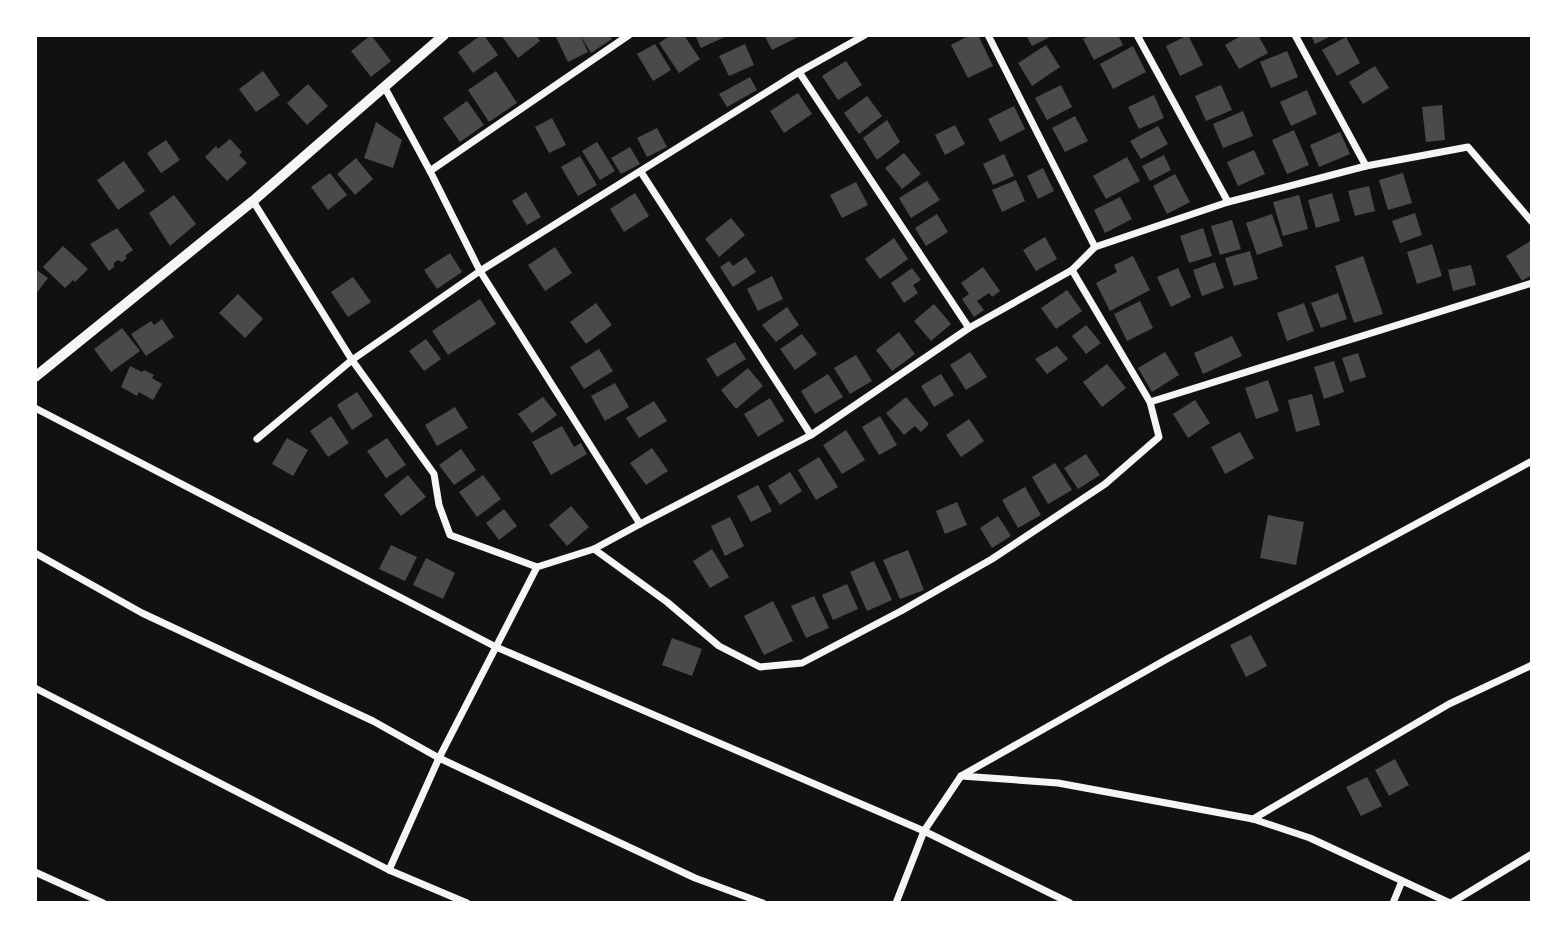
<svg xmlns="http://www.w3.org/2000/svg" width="1567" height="938" viewBox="0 0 1567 938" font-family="Overpass,sans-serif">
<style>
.building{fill:#4a4a4a}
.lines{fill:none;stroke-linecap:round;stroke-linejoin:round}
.minor{stroke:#f5f5f5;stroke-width:7}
.tertiary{stroke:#f5f5f5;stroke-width:10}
</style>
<rect width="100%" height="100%" fill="#111"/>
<!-- building -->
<g class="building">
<polygon points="371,35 391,61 371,77 351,51"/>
<polygon points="481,35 484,35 498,55 473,73 458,52"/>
<polygon points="501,35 536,35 540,41 518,58"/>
<polygon points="555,35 609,35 612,39 591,53 580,35 588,52 568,62"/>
<polygon points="671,35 684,35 700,59 679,73 659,43"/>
<polygon points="695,35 729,35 701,48"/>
<polygon points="764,35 802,35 772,50"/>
<polygon points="970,35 978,35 993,66 968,78 951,45"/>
<polygon points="1026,35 1054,35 1032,46"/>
<polygon points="1091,35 1118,35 1123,45 1094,60 1083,39"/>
<polygon points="1188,35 1203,65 1180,76 1166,46"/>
<polygon points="1242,35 1258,35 1268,53 1239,69 1225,45"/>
<polygon points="1311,35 1333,35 1315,44"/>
<polygon points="1346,37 1360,63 1337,76 1322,50"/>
<polygon points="655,44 671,70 653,81 637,54"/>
<polygon points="745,44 754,65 729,76 719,56"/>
<polygon points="1046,45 1060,67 1032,86 1018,63"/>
<polygon points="1133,46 1146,72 1113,89 1100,64"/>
<polygon points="1287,51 1298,77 1271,88 1260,62"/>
<polygon points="846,61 862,85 838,100 822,76"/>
<polygon points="1375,66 1389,88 1363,104 1349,82"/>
<polygon points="263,71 280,95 256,112 239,89"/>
<polygon points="496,71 517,103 489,122 468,90"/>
<polygon points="750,77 757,90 727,107 719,94"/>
<polygon points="308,84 328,106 307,125 287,103"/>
<polygon points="1061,85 1072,107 1047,120 1035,98"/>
<polygon points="1221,85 1232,110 1206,121 1195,96"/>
<polygon points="1307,90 1317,114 1291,126 1280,102"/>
<polygon points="798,93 812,114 784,133 770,111"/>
<polygon points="1154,95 1164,118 1139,129 1128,107"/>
<polygon points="867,96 882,116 859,134 844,113"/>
<polygon points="467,101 484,125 460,142 443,118"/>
<polygon points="1442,105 1445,140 1426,142 1422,107"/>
<polygon points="1014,106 1025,129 1000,142 988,119"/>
<polygon points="1243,111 1253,136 1223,148 1213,124"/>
<polygon points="1075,116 1088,141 1065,152 1052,128"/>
<polygon points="552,118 566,145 549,153 535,127"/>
<polygon points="887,120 900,142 877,160 863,138"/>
<polygon points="376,122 402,140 393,168 364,158"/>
<polygon points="955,125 965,144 945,155 935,135"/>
<polygon points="1158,126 1168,144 1141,159 1130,141"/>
<polygon points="657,128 667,147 647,157 637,138"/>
<polygon points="1294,130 1309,165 1287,174 1272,140"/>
<polygon points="1340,132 1350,154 1319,167 1310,145"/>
<polygon points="230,139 242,152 239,155 247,163 227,181 205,157 216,146 218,149"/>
<polygon points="166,140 180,160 161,173 147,153"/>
<polygon points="597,142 615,171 600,180 582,151"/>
<polygon points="630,147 640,164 621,174 611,158"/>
<polygon points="1254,150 1265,174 1238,186 1227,162"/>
<polygon points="904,153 921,174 902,189 885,168"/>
<polygon points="1004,154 1014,176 993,185 983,164"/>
<polygon points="1164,155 1171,170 1150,181 1142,166"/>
<polygon points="580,156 597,185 578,196 561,167"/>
<polygon points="1127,157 1140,181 1106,199 1093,176"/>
<polygon points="356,158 373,179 355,195 337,174"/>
<polygon points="124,161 145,191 118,210 97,180"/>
<polygon points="1043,168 1054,191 1038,199 1027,176"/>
<polygon points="330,173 347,195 328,210 311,187"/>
<polygon points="1403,173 1412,203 1388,210 1379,180"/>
<polygon points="1175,174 1190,202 1167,214 1153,186"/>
<polygon points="1016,180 1025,201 1002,212 992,190"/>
<polygon points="927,181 940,200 911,218 899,198"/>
<polygon points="856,182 868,205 842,218 830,195"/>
<polygon points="1369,186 1375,211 1355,216 1348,191"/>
<polygon points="526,192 541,217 527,225 512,201"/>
<polygon points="635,193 649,216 624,232 610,209"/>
<polygon points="1332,193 1340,221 1316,228 1308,200"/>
<polygon points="174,195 196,224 170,246 149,213"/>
<polygon points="1299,195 1308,229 1283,236 1273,202"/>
<polygon points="1120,197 1132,219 1105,233 1094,210"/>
<polygon points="1415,213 1422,235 1400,243 1392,221"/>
<polygon points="937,214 948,232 926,246 915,228"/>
<polygon points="1272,214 1283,246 1257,255 1246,223"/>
<polygon points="731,218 745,235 719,257 705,239"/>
<polygon points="1232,220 1241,249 1220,255 1211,226"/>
<polygon points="117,228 133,250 125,256 127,258 122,262 118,260 114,263 114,267 109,271 90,244"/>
<polygon points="1203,228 1212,256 1189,263 1180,236"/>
<polygon points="1045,237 1057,259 1036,271 1023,250"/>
<polygon points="894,238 908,259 880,279 865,259"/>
<polygon points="1532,240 1532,275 1522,281 1506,256"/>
<polygon points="1432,244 1442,276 1417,284 1407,252"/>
<polygon points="63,246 88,269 75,282 73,280 65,288 43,267"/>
<polygon points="555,247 572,273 545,291 528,265"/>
<polygon points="1250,251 1258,279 1234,286 1225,258"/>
<polygon points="450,253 462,272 437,289 424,270"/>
<polygon points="1133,256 1150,290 1110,311 1096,283 1117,272 1114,265"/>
<polygon points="1363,256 1383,314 1354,323 1335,266"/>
<polygon points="746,257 756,272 733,287 720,267 729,261 733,266"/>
<polygon points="1215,262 1224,288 1202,296 1193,270"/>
<polygon points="1471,265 1476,285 1453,291 1448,270"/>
<polygon points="983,267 1000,291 992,297 989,293 977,301 984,310 974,317 962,299 969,294 961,283"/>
<polygon points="912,268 921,280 913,285 918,293 904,303 891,283"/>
<polygon points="1178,268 1191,297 1171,307 1157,277"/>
<polygon points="35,269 48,278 35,295"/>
<polygon points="772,276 783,299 758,311 747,289"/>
<polygon points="353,277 371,302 348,317 331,292"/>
<polygon points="1067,290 1082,311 1056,329 1041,308"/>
<polygon points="1338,293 1347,319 1321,328 1311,303"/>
<polygon points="238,294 263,319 245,338 219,313"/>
<polygon points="480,299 496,324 448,355 432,331"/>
<polygon points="1140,301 1153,328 1127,341 1114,314"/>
<polygon points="596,303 612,325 586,344 570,322"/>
<polygon points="1304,303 1314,331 1287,341 1277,313"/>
<polygon points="934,304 951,324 931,341 914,321"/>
<polygon points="787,307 799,325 776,342 762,325"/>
<polygon points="162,319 174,337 146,356 131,334 151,321 154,325"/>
<polygon points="1086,325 1101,343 1086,354 1072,336"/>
<polygon points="122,328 140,351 111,372 94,349"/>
<polygon points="899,332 915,354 892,371 876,350"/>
<polygon points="802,334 817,354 795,370 780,349"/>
<polygon points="1232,336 1242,356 1203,374 1194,353"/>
<polygon points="426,339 441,359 424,371 409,351"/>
<polygon points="735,342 746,359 717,377 706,359"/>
<polygon points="1057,346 1068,359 1047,374 1035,359"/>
<polygon points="599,349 613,371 584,389 570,367"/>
<polygon points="970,352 987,377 966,390 950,365"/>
<polygon points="1165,352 1179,375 1152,392 1138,368"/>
<polygon points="1358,353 1366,377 1350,382 1342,358"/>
<polygon points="856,355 872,381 850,394 834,368"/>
<polygon points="1334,361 1344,392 1324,399 1314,367"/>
<polygon points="1107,364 1126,388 1102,407 1083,382"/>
<polygon points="130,366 142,372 144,370 154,375 152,378 162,384 153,400 139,392 137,396 121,387"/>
<polygon points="748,368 763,386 736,409 721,390"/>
<polygon points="828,374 843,397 815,414 801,391"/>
<polygon points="941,374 954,395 934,407 921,386"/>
<polygon points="1268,380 1279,411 1256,419 1245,388"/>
<polygon points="615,383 629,407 605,421 591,396"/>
<polygon points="357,392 373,416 352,430 337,405"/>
<polygon points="1312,394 1320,425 1296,432 1288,400"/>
<polygon points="543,397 557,415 532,433 518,414"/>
<polygon points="906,397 929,424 921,432 915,426 904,435 886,413"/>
<polygon points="770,398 784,421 758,437 744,414"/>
<polygon points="1195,400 1210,423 1188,438 1173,414"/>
<polygon points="654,401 667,421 639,438 626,418"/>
<polygon points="455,407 468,428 437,446 425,425"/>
<polygon points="331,416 349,443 328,457 310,431"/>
<polygon points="880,416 897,445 879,455 862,427"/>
<polygon points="969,419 984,441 961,457 946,435"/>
<polygon points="562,426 574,447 581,443 587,454 551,475 532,442"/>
<polygon points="846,430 865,460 842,474 823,445"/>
<polygon points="1240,432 1254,458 1225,474 1211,447"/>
<polygon points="287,438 308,450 293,476 272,464"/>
<polygon points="387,438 406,465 386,478 367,451"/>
<polygon points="652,448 668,471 646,485 630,463"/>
<polygon points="461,449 476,470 454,485 439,465"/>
<polygon points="1086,454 1100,475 1078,489 1064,468"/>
<polygon points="819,457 838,487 816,500 798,470"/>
<polygon points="1055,463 1072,490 1048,504 1032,477"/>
<polygon points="790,472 802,491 780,505 768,486"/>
<polygon points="408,475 426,497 401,516 384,495"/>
<polygon points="483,475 501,499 477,517 459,492"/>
<polygon points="758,485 772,511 751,522 737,496"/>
<polygon points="1025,487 1041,515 1018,528 1002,500"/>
<polygon points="957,502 967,525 945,534 936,511"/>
<polygon points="571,506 589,527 567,546 549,525"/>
<polygon points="504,509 517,526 499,540 486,523"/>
<polygon points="1268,515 1304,522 1296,565 1260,558"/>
<polygon points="998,516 1011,536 992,548 980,528"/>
<polygon points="730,517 744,546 725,556 711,526"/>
<polygon points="391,545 417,557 405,581 379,569"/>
<polygon points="712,549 729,577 710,588 693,561"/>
<polygon points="908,550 924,590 900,599 883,560"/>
<polygon points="426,558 455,573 443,599 413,585"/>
<polygon points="874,561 892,600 867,611 850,572"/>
<polygon points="847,584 858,609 833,620 822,595"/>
<polygon points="814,596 829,628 806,638 791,606"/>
<polygon points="773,601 793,641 764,655 744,616"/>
<polygon points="1251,635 1267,666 1246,677 1230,645"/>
<polygon points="672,638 702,649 692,676 662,665"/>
<polygon points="1395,759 1409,785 1389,796 1375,770"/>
<polygon points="1367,777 1382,806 1361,816 1346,787"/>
</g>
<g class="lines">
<!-- minor -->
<g class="minor">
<polyline points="988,35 1095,247"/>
<polyline points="1137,35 1228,202"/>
<polyline points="1295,35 1366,166"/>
<polyline points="799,72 969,328"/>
<polyline points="385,88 430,171"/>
<polyline points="641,172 811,435"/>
<polyline points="253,201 352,360 434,474 439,505 450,535 537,567 439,758 389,870"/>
<polyline points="1150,402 1532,283"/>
<polyline points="35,408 496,647 924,831 1070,903"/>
<polyline points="257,439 352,360 480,271 799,72 865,35"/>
<polyline points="640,524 811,435 969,328 1072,270 1095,247 1228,202 1366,166 1468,147 1532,222"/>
<polyline points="594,549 667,602 719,646 760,667 802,663 901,611 992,559 1105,484 1159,437 1150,402 1072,270"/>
<polyline points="35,553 142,613 373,721 439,758 695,878 763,903"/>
<polyline points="537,567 594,549 640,524 480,271 430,171 629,35"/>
<polyline points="35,688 389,870 467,903"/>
<polyline points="961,776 1058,783 1253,819 1310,838 1450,903"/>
<polyline points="1253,819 1449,704 1532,665"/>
<polyline points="35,872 103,903"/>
<polyline points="896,903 924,831 961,776 1167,659 1532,461"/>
<polyline points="1393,903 1402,881"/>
<polyline points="1451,903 1532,854"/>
</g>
<!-- tertiary -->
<polyline class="tertiary" points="35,377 253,201 444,35"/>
</g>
<!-- border -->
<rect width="1567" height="938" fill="none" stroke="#ffffff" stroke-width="74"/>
</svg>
